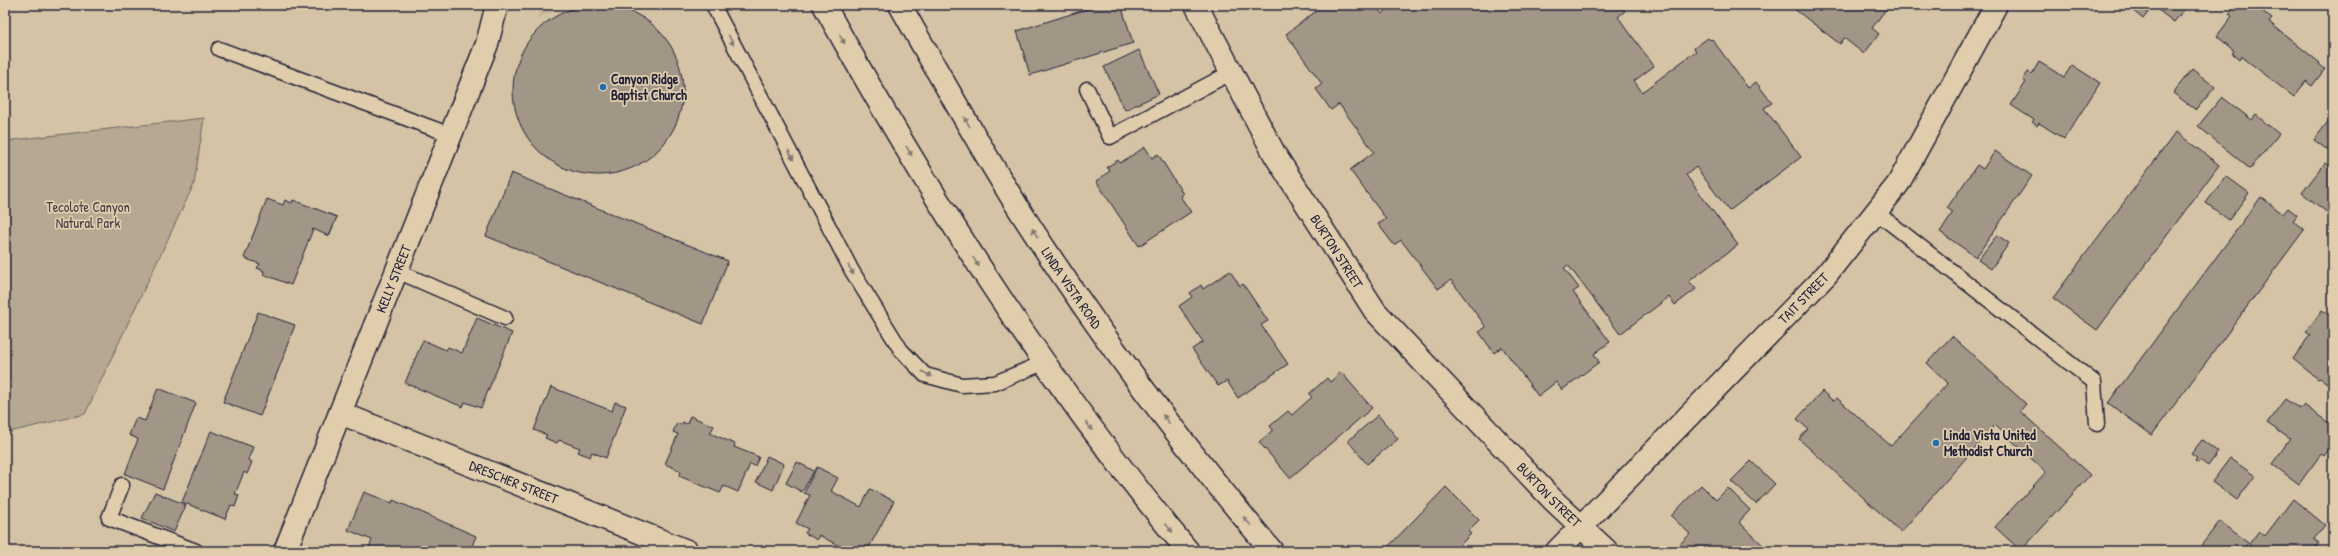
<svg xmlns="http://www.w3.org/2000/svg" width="2338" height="556" viewBox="0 0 2338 556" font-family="'Patrick Hand',sans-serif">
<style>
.built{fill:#c5b69b}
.green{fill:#b6a893;stroke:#6c6567}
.building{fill:#a29687;stroke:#22223b}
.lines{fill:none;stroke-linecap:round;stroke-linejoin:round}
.service-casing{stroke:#22223b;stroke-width:17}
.minor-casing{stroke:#22223b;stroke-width:25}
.tertiary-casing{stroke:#22223b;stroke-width:25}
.primary-casing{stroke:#22223b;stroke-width:25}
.service{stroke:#dfcdab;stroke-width:14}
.minor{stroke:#dfcdab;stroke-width:22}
.tertiary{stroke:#dfcdab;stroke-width:22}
.primary{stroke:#dfcdab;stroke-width:22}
.oneway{fill:#807873}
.poi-dot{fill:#1f6fb2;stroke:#dfcdab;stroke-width:1.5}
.labels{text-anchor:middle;stroke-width:3.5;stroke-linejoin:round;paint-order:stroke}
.poi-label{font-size:14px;font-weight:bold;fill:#22223b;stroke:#dfcdab;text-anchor:start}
.park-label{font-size:14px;fill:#403d4d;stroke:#dfcdab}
.street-label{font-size:14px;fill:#22223b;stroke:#dfcdab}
</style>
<rect width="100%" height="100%" fill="#d4c3a4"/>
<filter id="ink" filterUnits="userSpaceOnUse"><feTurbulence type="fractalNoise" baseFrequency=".025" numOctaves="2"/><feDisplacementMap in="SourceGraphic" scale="8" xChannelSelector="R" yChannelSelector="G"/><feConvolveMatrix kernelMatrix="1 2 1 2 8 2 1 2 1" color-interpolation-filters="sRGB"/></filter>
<g filter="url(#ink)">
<!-- built -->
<polygon class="built" points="543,5 571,5 537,18"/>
<!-- green -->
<polygon class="green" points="204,118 194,184 85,414 5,433 5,141"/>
<!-- building -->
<g class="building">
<polygon points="1100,5 1121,5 1133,43 1030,75 1017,31"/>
<polygon points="1324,5 1375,5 1382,14 1394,5 1620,5 1625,11 1618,17 1654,66 1634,81 1642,92 1696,51 1694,48 1708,38 1710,40 1712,39 1748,88 1756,82 1772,103 1764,108 1801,157 1729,211 1696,167 1686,175 1738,245 1689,281 1696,289 1675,305 1669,297 1620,334 1568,265 1564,268 1579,288 1573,292 1610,342 1594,354 1599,362 1562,390 1556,382 1538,396 1502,347 1494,353 1479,332 1486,327 1451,280 1438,289 1401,240 1394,245 1378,224 1386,219 1350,170 1374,152 1339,104 1331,110 1316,89 1322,84 1286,34"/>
<polygon points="1795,5 1889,5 1872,28 1879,34 1864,54 1844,38 1840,44 1793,8"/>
<polygon points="2126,5 2188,5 2174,22 2153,6 2143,19"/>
<polygon points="2236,5 2255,5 2272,19 2269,22 2320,63 2319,64 2325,69 2312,86 2306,81 2294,97 2241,56 2239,60 2232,54 2234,51 2217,36 2232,16 2229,14"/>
<circle cx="598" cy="90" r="85"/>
<polygon points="1139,50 1159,94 1125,110 1104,67"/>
<polygon points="2039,62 2064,77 2072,65 2100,83 2064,139 2039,123 2037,126 2032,122 2034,120 2011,105 2026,82 2023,80 2028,72 2032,74"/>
<polygon points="2192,69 2215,87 2196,110 2173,93"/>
<polygon points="2222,97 2252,120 2256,115 2279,134 2250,169 2198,126"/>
<polygon points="2333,115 2333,154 2314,140"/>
<polygon points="2176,132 2219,165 2097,330 2053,298"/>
<polygon points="1145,147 1152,158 1158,154 1183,194 1180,196 1191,212 1139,246 1096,181 1110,171 1107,167 1118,160 1120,163"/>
<polygon points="1995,151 2032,176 1976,257 1940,232 1953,212 1947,208 1977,165 1983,169"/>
<polygon points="2325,163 2333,169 2333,217 2302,193"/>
<polygon points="511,173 728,261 703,324 486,236"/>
<polygon points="2226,176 2249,193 2229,220 2206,203"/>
<polygon points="2261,197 2283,214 2288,208 2297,215 2293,221 2304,230 2152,435 2108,403"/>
<polygon points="267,199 283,205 285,200 292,203 293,200 337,217 329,236 313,229 291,285 263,274 264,271 257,268 260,264 244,258"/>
<polygon points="1997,235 2009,243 1991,269 1978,260"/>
<polygon points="1230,271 1240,286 1243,284 1268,321 1261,325 1288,364 1238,398 1227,381 1218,386 1192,349 1203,342 1179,306 1192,297 1190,293 1201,285 1203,289"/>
<polygon points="2322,310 2333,318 2333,387 2320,378 2318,379 2293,359 2310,335 2306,332"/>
<polygon points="258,312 295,325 286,348 287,348 260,416 223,402"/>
<polygon points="477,318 512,333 481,408 465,402 463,407 405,383 423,340 446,350 448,347 462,353"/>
<polygon points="1952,336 2026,404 2020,411 2090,475 2021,551 1995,527 2046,472 1995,425 1901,532 1799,439 1808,429 1797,419 1822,391 1833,401 1837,398 1891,446 1948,383 1927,363"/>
<polygon points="1341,372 1372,408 1290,478 1259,442 1273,430 1270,426 1288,411 1292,415 1312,397 1309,394 1327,378 1330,382"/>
<polygon points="551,387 612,411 615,402 626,406 606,458 592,452 590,457 578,452 580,448 559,440 557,443 545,438 547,435 534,430"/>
<polygon points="158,388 196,403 163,489 125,474 138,439 129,435 136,418 145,421"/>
<polygon points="2285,399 2300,409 2304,405 2333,426 2333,437 2327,445 2330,448 2324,456 2321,454 2299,484 2272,464 2290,439 2267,423"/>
<polygon points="1378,415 1398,439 1367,464 1348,441"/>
<polygon points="690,416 714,426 710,433 735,444 734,447 759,457 755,466 750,464 738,492 724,486 720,493 679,476 681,471 665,464 678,434 673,432 677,423 682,425 683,422 687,424"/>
<polygon points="211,431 253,447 248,460 252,462 247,474 244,472 235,494 239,495 235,507 231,505 225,519 182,502"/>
<polygon points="2202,440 2218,452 2208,466 2200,460 2198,463 2195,461 2197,458 2191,454"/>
<polygon points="767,456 784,464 773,490 756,482"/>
<polygon points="2230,458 2255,476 2237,500 2212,482"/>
<polygon points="1751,461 1775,484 1756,504 1731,481"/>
<polygon points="797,462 814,471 802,492 786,483"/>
<polygon points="817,467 838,478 831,491 861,507 870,489 894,501 867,551 840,551 837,550 839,546 819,535 817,540 805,533 808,529 796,523 810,495 804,493"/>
<polygon points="1701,485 1716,500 1728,488 1750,510 1739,522 1769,551 1679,551 1676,548 1690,534 1671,516"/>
<polygon points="1446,487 1479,520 1468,531 1471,534 1454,551 1450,549 1448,551 1384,551"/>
<polygon points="155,492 186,505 174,532 142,518"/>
<polygon points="364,492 392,503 393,500 476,536 470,551 368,551 372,540 348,530"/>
<polygon points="2293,499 2325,525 2314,539 2319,543 2313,551 2252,551 2249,544 2259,531 2265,536"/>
<polygon points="2220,521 2248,543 2242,551 2197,551"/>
</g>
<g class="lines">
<defs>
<g id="service">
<polyline points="713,5 852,271 901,350 925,375 962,385 995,383 1043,363"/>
<polyline points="219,49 451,135"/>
<polyline points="1087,89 1110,137 1232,72"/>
<polyline points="1876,212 2094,382 2097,424"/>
<polyline points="397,271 505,318"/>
<polyline points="122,485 109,518 196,551"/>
</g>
<g id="minor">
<path id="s1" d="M1196,5L1275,155L1375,311L1553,500L1607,551"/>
<path id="s2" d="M340,413L687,551"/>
<path id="s3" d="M285,551L487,44L497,5"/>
</g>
<g id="tertiary">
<path id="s4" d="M1557,551L1826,275L1898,184L1996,5"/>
</g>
<g id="primary">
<path d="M824,5C930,197 1047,382 1188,551"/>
<path id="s5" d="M900,5C938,73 976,140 1017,206C1094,327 1180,442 1272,551"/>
</g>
</defs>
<!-- service casing -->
<use href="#service" class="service-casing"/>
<!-- minor casing -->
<use href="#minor" class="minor-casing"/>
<!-- tertiary casing -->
<use href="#tertiary" class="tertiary-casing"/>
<!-- primary casing -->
<use href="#primary" class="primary-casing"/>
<!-- service -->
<use href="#service" class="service"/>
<!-- minor -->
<use href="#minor" class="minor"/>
<!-- tertiary -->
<use href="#tertiary" class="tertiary"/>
<!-- primary -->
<use href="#primary" class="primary"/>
</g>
<!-- one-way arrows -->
<defs><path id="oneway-solid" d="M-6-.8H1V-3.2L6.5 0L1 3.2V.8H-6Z"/></defs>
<g class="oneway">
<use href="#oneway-solid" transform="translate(842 39) rotate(61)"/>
<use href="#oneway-solid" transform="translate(731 40) rotate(62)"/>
<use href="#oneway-solid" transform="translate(967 122) rotate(-120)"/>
<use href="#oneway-solid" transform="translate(909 151) rotate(59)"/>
<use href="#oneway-solid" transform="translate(791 155) rotate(62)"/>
<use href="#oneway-solid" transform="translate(1035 233) rotate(-123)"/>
<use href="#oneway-solid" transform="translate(976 262) rotate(57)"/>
<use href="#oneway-solid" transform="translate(851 270) rotate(61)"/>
<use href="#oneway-solid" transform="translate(927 374) rotate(29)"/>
<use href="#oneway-solid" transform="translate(1166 419) rotate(-127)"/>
<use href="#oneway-solid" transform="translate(1089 426) rotate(54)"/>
<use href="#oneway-solid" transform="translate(1247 521) rotate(-131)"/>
<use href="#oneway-solid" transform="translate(1169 528) rotate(50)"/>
</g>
</g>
<!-- markers -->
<g class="poi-dot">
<circle cx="603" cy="87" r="4"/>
<circle cx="1936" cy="443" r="4"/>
</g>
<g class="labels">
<!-- poi labels -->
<g class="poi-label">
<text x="611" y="84">Canyon Ridge<tspan x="611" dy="16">Baptist Church</tspan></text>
<text x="1944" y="440">Linda Vista United<tspan x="1944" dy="16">Methodist Church</tspan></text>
</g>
<!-- park labels -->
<g class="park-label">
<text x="88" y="212">Tecolote Canyon<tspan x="88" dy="16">Natural Park</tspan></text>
</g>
<!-- street labels -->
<g class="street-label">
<text dy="5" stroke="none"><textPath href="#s1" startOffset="284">BURTON STREET</textPath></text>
<text dy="5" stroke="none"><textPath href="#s3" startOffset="293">KELLY STREET</textPath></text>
<text dy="5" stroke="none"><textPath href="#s5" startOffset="331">LINDA VISTA ROAD</textPath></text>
<text dy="5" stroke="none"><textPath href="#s4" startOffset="353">TAIT STREET</textPath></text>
<text dy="5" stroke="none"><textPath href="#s2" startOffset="187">DRESCHER STREET</textPath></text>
<text dy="5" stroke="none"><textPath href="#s1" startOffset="608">BURTON STREET</textPath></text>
</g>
</g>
<!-- margin -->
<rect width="2338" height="556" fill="none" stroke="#dfcdab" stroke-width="20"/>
<rect x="10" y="10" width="2318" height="536" fill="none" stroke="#22223b" stroke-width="1.5" filter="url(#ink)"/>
</svg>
